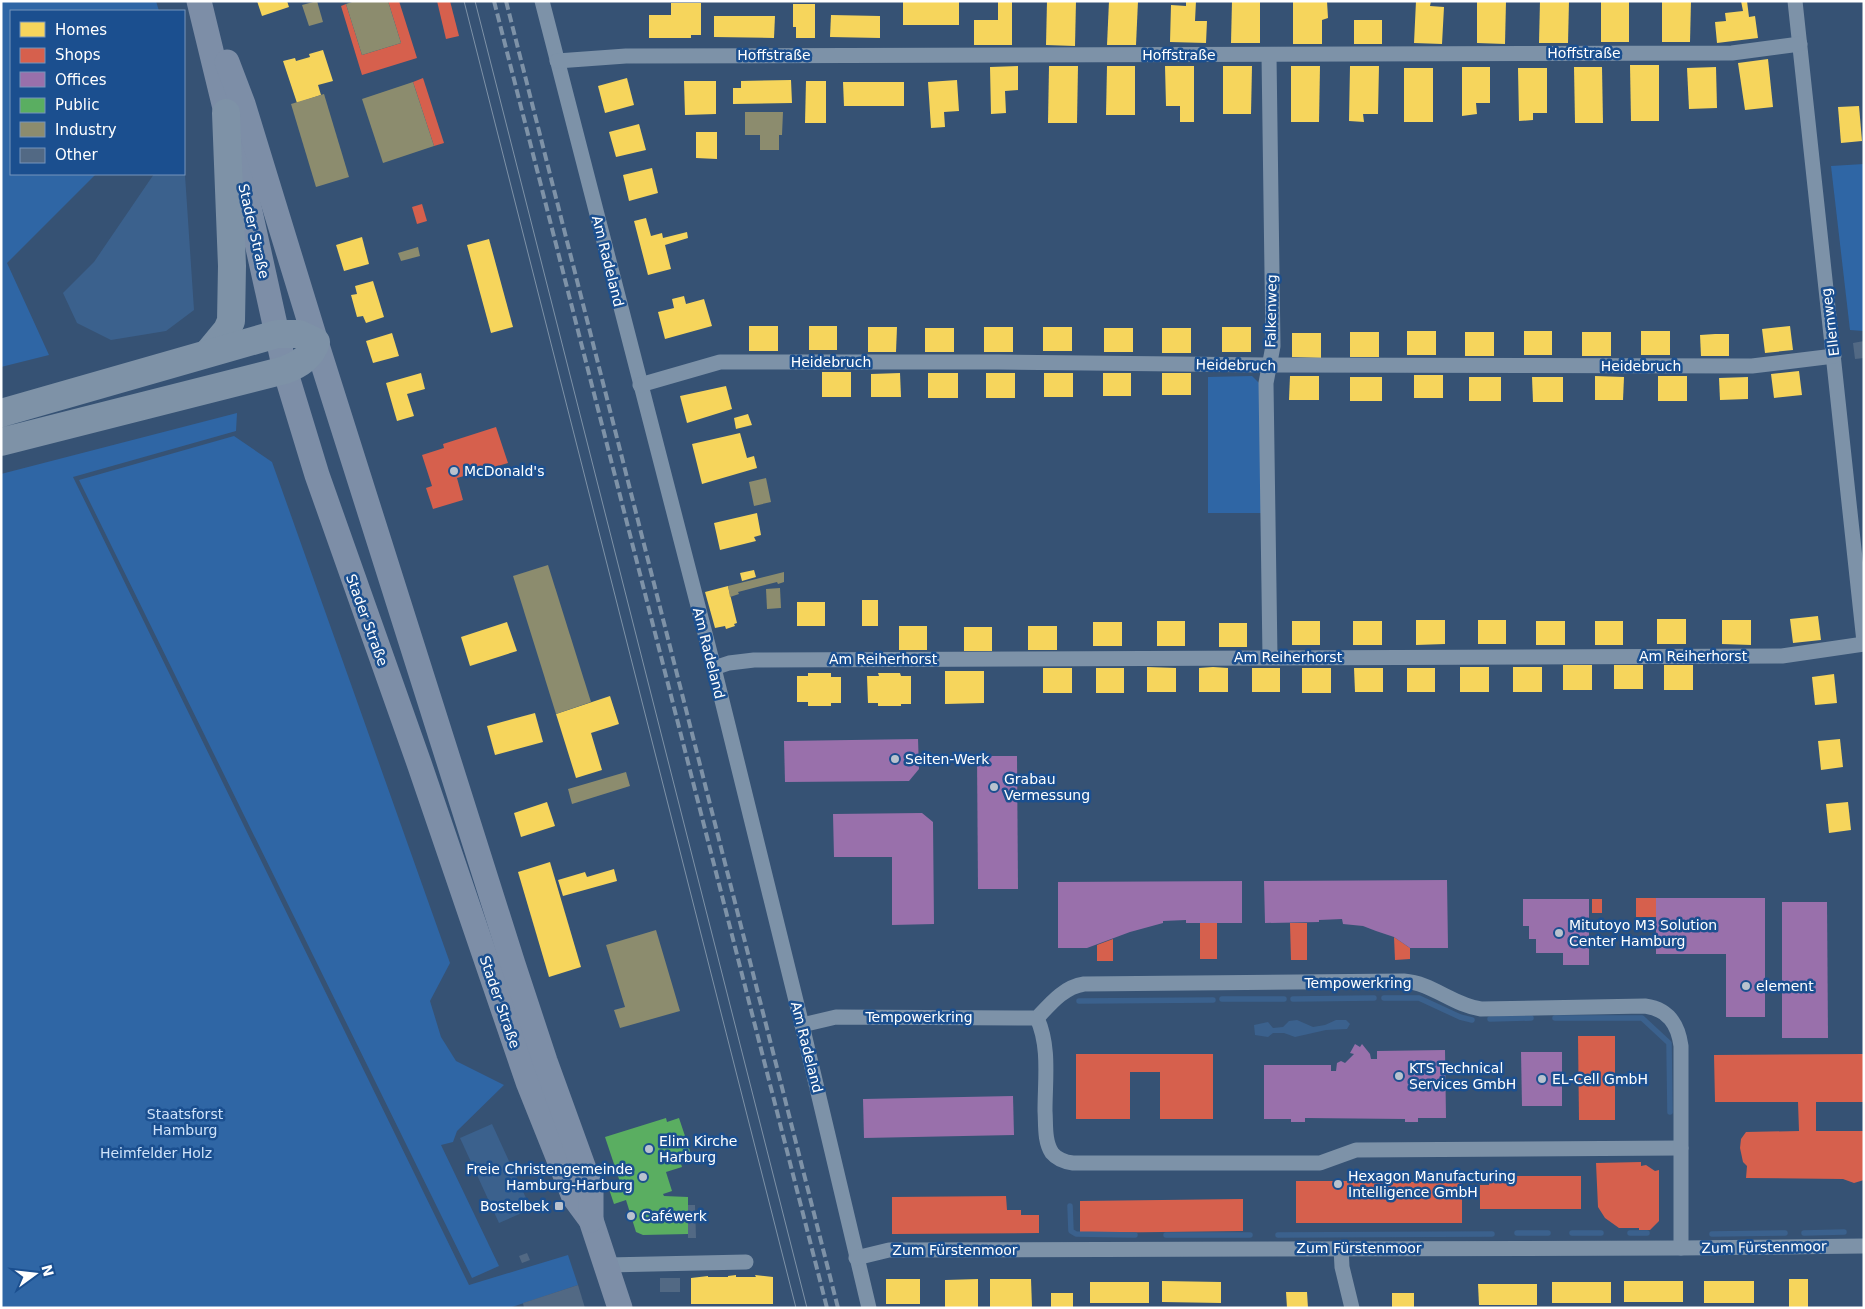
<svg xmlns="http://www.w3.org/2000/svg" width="1865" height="1309" viewBox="0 0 1865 1309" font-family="'DejaVu Sans',sans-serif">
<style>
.green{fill:#2f66a5}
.water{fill:#3b618d}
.homes{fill:#f6d55c}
.shops{fill:#d6604d}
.offices{fill:#9970ab}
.public{fill:#5aae61}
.industry{fill:#8c8c6e}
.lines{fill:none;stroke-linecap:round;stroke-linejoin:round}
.stream{stroke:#3b618d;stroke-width:5.5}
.building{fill:#526984}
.street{stroke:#7d92a8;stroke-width:15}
.primary{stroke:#7d8ea7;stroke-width:25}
.highway{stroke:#7e92a7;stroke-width:28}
.tram{stroke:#7e92a7;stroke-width:1}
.rail{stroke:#7e92a7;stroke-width:4;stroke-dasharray:9 4;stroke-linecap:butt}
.poi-dot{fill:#b9c2ce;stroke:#1b4f8f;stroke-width:2}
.labels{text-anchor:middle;stroke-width:5;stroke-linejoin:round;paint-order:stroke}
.street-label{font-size:14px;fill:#fff;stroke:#1b4f8f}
.poi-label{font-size:14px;fill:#fff;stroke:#1b4f8f;text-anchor:start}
.park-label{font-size:14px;fill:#cfe3fa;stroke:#1b4f8f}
</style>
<rect width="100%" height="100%" fill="#365274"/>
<!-- green -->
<g class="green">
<polygon points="1,1 156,1 159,11 11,11 11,174 96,174 7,263 49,355 1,367"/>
<polygon points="1864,164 1864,331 1850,330 1831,166"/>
<polygon points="1252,376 1262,386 1262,513 1208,513 1208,377"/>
<polygon points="237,413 236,431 73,477 469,1285 568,1255 578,1285 509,1308 1,1308 1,474"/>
<polygon points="234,436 272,462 450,963 430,1001 441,1037 456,1061 504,1085 457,1131 453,1142 441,1145 499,1266 472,1278 79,480"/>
</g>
<!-- water -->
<g class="water">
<polygon points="154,174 182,174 185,175 194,310 166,331 111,340 77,323 63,293 94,262"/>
<polygon points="1297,1020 1313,1027 1325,1025 1336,1020 1346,1020 1350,1024 1347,1029 1326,1030 1295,1037 1284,1033 1273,1033 1268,1037 1255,1035 1254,1025 1268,1022 1273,1028 1283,1027 1289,1021"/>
<polygon points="492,1124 531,1209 499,1223 460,1138"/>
</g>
<!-- homes -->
<g class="homes">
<polygon points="257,1 287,1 289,7 262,16"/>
<polygon points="998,1 1012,1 1012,45 974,45 974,20 998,20"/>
<polygon points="1047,1 1076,1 1075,46 1046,45"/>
<polygon points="1109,1 1138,1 1136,45 1107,45"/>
<polygon points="1186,1 1196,1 1195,21 1207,21 1206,43 1170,42 1171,5 1186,6"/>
<polygon points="1232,1 1260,1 1260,43 1231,43"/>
<polygon points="1293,1 1327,1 1328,18 1322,20 1322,44 1293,44"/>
<polygon points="1416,1 1431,1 1430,6 1444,7 1442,44 1414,43"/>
<polygon points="1477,1 1506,1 1505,44 1477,43"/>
<polygon points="1540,1 1569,1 1568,43 1539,43"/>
<rect x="1601" y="1" width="28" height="41"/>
<polygon points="1662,1 1691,1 1690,42 1662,42"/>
<polygon points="1741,1 1747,1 1749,17 1755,16 1758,38 1717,43 1715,22 1726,21 1725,13 1743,11"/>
<rect x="903" y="2" width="56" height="23"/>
<polygon points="671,3 701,3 701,35 691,35 691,38 649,38 649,15 671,15"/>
<polygon points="793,4 815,4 815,38 796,38 796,27 793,27"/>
<polygon points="831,15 880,16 880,38 830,37"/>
<polygon points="714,16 775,16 774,38 714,37"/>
<rect x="1354" y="20" width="28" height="24"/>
<polygon points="323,50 333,81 318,85 321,95 297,103 283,61 295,58 296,61 310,57 309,54"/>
<polygon points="1768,59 1773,107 1745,110 1738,63"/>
<polygon points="1630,65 1659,65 1659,121 1631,121"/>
<polygon points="1018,66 1018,90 1005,91 1006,113 991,114 990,67"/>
<polygon points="1049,66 1078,66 1077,123 1048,123"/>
<polygon points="1107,66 1135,66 1135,115 1106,115"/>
<polygon points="1165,66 1194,66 1194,122 1180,122 1180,106 1166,106"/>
<polygon points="1223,66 1252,66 1251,114 1223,114"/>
<polygon points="1291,66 1320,66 1319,122 1291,122"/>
<polygon points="1350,66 1379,66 1378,114 1363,114 1364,122 1349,121"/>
<polygon points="1462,67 1490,67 1490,103 1476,103 1477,114 1462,116"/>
<polygon points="1574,67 1602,67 1603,123 1575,123"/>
<polygon points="1716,67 1717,108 1689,109 1687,68"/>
<rect x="1404" y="68" width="29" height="54"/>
<polygon points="1518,68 1547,68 1547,113 1533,113 1533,120 1519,121"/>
<polygon points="627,78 634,105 605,113 598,86"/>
<polygon points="791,80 792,103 733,104 733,88 741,88 741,81"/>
<polygon points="957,80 959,111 944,112 945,127 931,128 928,82"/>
<polygon points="684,81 716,81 716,114 685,115"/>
<polygon points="806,81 826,81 826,123 805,123"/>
<polygon points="843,82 904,82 904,106 844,106"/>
<polygon points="1859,106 1862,141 1841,143 1838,107"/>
<polygon points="639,124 646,150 616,157 609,132"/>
<polygon points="696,132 717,132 717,159 696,158"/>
<polygon points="652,168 658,193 629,201 623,175"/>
<polygon points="646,218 651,236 662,233 663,238 687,232 688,238 665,245 671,269 648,275 634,221"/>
<polygon points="362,237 369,264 344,271 336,245"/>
<polygon points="489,239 513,327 491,333 467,245"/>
<polygon points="373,281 384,317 366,323 363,316 357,317 351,295 357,294 355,286"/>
<polygon points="684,296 686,304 704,299 712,326 665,339 658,312 674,308 672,299"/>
<rect x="749" y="326" width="29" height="25"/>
<rect x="809" y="326" width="28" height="24"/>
<polygon points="1790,326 1793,350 1765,353 1762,329"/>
<polygon points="868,327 897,327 896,352 868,352"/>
<rect x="984" y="327" width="29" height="25"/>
<rect x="1043" y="327" width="29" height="24"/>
<rect x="1222" y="327" width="29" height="25"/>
<rect x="925" y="328" width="29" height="24"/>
<rect x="1104" y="328" width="29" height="24"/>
<rect x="1162" y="328" width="29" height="25"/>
<rect x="1407" y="331" width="29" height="24"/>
<rect x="1524" y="331" width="28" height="24"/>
<rect x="1641" y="331" width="29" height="24"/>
<rect x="1350" y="332" width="29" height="25"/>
<rect x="1465" y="332" width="29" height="24"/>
<rect x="1582" y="332" width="29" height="24"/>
<polygon points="392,333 399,356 373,363 366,341"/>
<polygon points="1292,333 1321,333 1321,358 1292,357"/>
<polygon points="1715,334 1729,334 1729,356 1701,356 1700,335"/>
<polygon points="1799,371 1802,395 1774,398 1771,374"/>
<rect x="822" y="372" width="29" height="25"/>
<polygon points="421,373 425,389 407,394 414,416 397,421 386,383"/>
<polygon points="900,373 901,397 871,397 871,374"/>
<rect x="928" y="373" width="30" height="25"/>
<rect x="986" y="373" width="29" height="25"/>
<rect x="1044" y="373" width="29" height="24"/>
<rect x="1103" y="373" width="28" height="23"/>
<rect x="1162" y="373" width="29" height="22"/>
<rect x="1414" y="375" width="29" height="23"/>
<polygon points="1290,376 1319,376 1319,400 1289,400"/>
<polygon points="1595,376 1624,377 1623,400 1595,400"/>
<rect x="1658" y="376" width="29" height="25"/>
<rect x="1350" y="377" width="32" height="24"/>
<rect x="1469" y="377" width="32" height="24"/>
<polygon points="1532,377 1563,377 1563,402 1533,402"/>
<polygon points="1748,377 1748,399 1720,400 1719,378"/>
<polygon points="726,386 732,409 687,423 680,396"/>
<polygon points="748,414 752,425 736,429 734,418"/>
<polygon points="740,433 747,458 754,456 757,468 702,484 692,444"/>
<polygon points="757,513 761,535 754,537 756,541 720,550 714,523"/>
<polygon points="754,570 756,577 742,581 740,573"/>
<polygon points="728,586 737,623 734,624 735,626 726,629 725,626 715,628 705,592"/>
<rect x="862" y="600" width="16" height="26"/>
<rect x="797" y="602" width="28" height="24"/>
<polygon points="1818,616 1821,640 1793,643 1790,619"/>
<rect x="1657" y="619" width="29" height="25"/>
<polygon points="1416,620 1445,620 1445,644 1416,645"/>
<rect x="1478" y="620" width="28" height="24"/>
<polygon points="1722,620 1751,620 1751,645 1722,644"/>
<rect x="1157" y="621" width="28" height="25"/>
<rect x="1292" y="621" width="28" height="24"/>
<rect x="1353" y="621" width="29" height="24"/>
<rect x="1536" y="621" width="29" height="24"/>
<rect x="1595" y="621" width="28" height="24"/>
<polygon points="507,622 517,651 470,666 461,637"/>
<rect x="1093" y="622" width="29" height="24"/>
<rect x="1219" y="623" width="28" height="24"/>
<rect x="899" y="626" width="28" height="24"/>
<rect x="1028" y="626" width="29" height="24"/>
<rect x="964" y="627" width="28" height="24"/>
<rect x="1563" y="665" width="29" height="25"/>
<rect x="1614" y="665" width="29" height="24"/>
<rect x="1664" y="665" width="29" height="25"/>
<polygon points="1147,667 1176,668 1176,692 1147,692"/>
<polygon points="1213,667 1228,668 1228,692 1199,692 1199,668"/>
<rect x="1460" y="667" width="29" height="25"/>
<rect x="1513" y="667" width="29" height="25"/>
<rect x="1043" y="668" width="29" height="25"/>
<rect x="1096" y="668" width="28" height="25"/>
<rect x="1252" y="668" width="28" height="24"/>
<rect x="1302" y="668" width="29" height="25"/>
<polygon points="1354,668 1383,668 1383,692 1355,692"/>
<rect x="1407" y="668" width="28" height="24"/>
<polygon points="945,671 984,671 984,703 945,704"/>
<polygon points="808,673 831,673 831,677 841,677 841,703 831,703 831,706 808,706 808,702 797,702 797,676 808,676"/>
<polygon points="878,673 900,673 901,676 911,676 911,704 901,704 901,706 878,706 878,703 868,703 867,676 879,676"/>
<polygon points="1834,674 1837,703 1815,705 1812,677"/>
<polygon points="610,696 619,724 591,733 602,770 576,778 556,714"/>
<polygon points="535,713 543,742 495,755 487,726"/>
<polygon points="1840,739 1843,767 1821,770 1818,741"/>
<polygon points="547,802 555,826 521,837 514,813"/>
<polygon points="1848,802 1851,830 1829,833 1826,804"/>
<polygon points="550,862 581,967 549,977 518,872"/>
<polygon points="614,869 617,881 563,896 558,880 585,872 587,877"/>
<polygon points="736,1275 736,1277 756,1277 755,1275 773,1277 773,1304 691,1304 691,1278 708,1276 708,1277 728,1277 728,1276"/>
<rect x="886" y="1279" width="34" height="25"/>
<polygon points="978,1279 978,1308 945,1308 945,1280"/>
<polygon points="990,1279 1031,1279 1032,1307 990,1307"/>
<rect x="1789" y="1279" width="19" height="29"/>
<polygon points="1162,1281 1221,1282 1221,1303 1162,1302"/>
<rect x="1624" y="1281" width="59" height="21"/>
<rect x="1704" y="1281" width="50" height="22"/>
<rect x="1090" y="1282" width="59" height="21"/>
<rect x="1552" y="1282" width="59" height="21"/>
<polygon points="1478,1284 1537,1284 1537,1305 1479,1305"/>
<polygon points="1286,1292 1307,1292 1308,1308 1287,1308"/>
<rect x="1051" y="1293" width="22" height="15"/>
<rect x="1392" y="1293" width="22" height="15"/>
</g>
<!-- shops -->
<g class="shops">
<polygon points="388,1 399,1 417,58 362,75 341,6 346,4 362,55 401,43"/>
<polygon points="437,1 450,1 459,36 446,39"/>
<polygon points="423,78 444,143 434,146 413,82"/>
<polygon points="422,204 427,221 417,224 412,207"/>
<polygon points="496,427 508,463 457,478 463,500 433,509 426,488 432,486 422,455 444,448 443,444"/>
<rect x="1636" y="898" width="20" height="19"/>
<rect x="1592" y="899" width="10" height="14"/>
<rect x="1200" y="923" width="17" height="36"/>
<polygon points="1290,923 1307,923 1307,960 1291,960"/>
<polygon points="1394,937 1410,948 1410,959 1395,960"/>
<polygon points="1113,939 1113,961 1097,961 1097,945"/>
<polygon points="1578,1036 1615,1036 1615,1120 1579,1120"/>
<polygon points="1076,1054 1213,1054 1213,1119 1160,1119 1160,1072 1130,1072 1130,1119 1076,1119"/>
<polygon points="1864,1054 1864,1102 1816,1102 1816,1131 1864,1131 1864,1180 1854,1183 1843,1179 1746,1178 1747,1166 1743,1162 1740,1148 1741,1139 1746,1132 1799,1131 1798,1102 1715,1102 1714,1055"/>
<polygon points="1641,1162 1641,1166 1646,1165 1655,1171 1659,1170 1659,1221 1650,1230 1639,1230 1639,1228 1619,1228 1605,1218 1598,1207 1596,1163"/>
<polygon points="1489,1176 1581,1176 1581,1209 1480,1209 1480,1185 1489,1185"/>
<polygon points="1383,1177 1390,1177 1390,1182 1462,1182 1462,1223 1296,1223 1296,1181 1368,1181 1368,1179 1383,1179"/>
<polygon points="1006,1196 1007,1210 1021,1210 1021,1215 1039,1215 1039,1233 892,1234 892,1197"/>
<polygon points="1243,1199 1243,1231 1080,1233 1080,1201"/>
</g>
<!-- offices -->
<g class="offices">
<polygon points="918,739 919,769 909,781 785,782 784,741"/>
<polygon points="977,756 1017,756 1018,889 978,889"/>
<polygon points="922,813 933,822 934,924 892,925 892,857 834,857 833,814"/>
<polygon points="1447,880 1448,948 1410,948 1394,937 1376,931 1363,926 1343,924 1342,919 1319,920 1319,922 1265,923 1264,881"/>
<polygon points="1242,881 1242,923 1186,923 1186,920 1163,921 1163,923 1130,932 1087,948 1058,948 1058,882"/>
<polygon points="1656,898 1765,898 1765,1017 1726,1017 1726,954 1656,954"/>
<polygon points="1523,899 1589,899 1589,965 1563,965 1563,953 1536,953 1536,939 1529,939 1529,926 1523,926"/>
<polygon points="1782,902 1827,902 1828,1038 1782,1038"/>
<polygon points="1355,1044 1360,1047 1362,1044 1370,1054 1371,1059 1377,1059 1377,1051 1445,1050 1446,1118 1418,1118 1418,1122 1405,1122 1405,1119 1305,1118 1305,1122 1291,1122 1291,1119 1264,1119 1264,1065 1331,1065 1331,1071 1336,1071 1337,1063 1341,1061 1345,1063 1354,1054 1350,1053"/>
<polygon points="1521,1052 1562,1052 1562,1106 1522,1106"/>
<polygon points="1013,1096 1014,1135 864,1138 863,1099"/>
</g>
<!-- public -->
<polygon class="public" points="666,1118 667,1122 679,1118 693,1160 681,1164 682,1167 666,1172 672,1191 663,1194 664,1196 688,1197 688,1234 643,1235 636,1232 626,1200 614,1204 608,1186 620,1182 605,1137"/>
<!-- industry -->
<g class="industry">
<polygon points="317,1 323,22 309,26 302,5"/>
<polygon points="355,1 388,1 401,43 362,55 346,4"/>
<polygon points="413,82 434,146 383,163 362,99"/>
<polygon points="324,94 349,177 316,187 291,104"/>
<polygon points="745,112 783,112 782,135 779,135 779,150 760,150 760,135 745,135"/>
<polygon points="418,247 420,256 401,261 398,253"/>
<polygon points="766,478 771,502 754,506 749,482"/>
<polygon points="548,565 591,702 556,714 513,576"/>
<polygon points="784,572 784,582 778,584 777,582 738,592 739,594 730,597 728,586"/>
<polygon points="780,588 781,608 767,609 766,589"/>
<polygon points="626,772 630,786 572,804 568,789"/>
<polygon points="656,930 680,1011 620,1028 614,1010 625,1007 606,945"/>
</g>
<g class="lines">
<!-- stream -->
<g class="stream">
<polyline points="1384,998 1419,998 1460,1017 1472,1020"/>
<polyline points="1222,999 1284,999"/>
<polyline points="1293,999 1374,998"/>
<polyline points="1079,1001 1213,1000"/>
<polyline points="1555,1018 1642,1018 1669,1043 1670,1112"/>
<polyline points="1490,1019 1531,1018"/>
<polyline points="1070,1206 1071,1231 1076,1234 1135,1235"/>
<polyline points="1517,1233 1548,1233"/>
<polyline points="1572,1233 1601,1233"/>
<polyline points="1630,1233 1647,1233"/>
<polyline points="1804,1233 1844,1232"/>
<polyline points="1712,1234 1785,1233"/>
<polyline points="1166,1235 1250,1235"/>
<polyline points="1278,1235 1492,1234"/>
</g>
</g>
<!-- building -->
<g class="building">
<polygon points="1864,341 1864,358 1855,359 1853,343"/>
<polygon points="688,1205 695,1205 696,1238 688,1238"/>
<polygon points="527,1253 530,1260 522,1263 519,1256"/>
<rect x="660" y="1278" width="20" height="14"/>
<polygon points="578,1285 585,1308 524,1308 523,1303"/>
</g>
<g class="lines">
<!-- street -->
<g class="street">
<polyline points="542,1 714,668 802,1025 869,1308"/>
<polyline points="1795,1 1864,642"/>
<polyline points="1269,55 1273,346 1266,383 1270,657"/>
<polyline points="557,61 626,56 1732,53 1800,44"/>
<polyline points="640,385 720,362 998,362 1268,365 1752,366 1834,356"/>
<polyline points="714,668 729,663 754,660 1782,656 1864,644"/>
<path d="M1037,1018C1050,1046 1045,1080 1045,1111C1046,1124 1044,1141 1052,1153C1057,1159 1065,1162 1073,1163H1320L1356,1150L1681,1148"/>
<path d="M802,1025L836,1017L1037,1018C1051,1003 1064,987 1084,984L1404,981C1432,983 1453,1005 1481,1009L1645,1006C1668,1009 1678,1024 1681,1046V1248"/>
<polyline points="1341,1248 1342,1267 1352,1308"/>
<polyline points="856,1258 889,1250 1681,1248 1864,1246"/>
<polyline points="607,1265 746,1262"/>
</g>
<!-- primary -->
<g class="primary">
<polyline points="199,1 249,207 285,370 317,475 420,766 528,1082 574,1197 591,1220 620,1308"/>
<polyline points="227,62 243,104 316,342 513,964 545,1061 591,1188 591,1220"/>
</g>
<!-- highway -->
<g class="highway">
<polyline points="208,353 227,330 231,321 232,266 226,113"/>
<path d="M1,413L277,334H299L316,342C311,357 300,364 285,370L1,442"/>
</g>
<!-- tram -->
<g class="tram">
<polyline points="464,1 796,1308"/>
<polyline points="475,1 807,1308"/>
</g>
<!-- rail -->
<g class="rail">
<polyline points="494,1 827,1308"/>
<polyline points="506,1 838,1308"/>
</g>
</g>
<!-- markers -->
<g class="poi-dot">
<circle cx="454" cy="471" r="5"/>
<circle cx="895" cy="759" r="5"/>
<circle cx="994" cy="787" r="5"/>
<circle cx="1559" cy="933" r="5"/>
<circle cx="1746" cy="986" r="5"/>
<circle cx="1399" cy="1076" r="5"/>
<circle cx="1542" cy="1079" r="5"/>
<circle cx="649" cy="1149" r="5"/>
<circle cx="643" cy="1177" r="5"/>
<circle cx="1338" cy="1184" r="5"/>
<rect x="554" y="1201" width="10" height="10" rx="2.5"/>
<circle cx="631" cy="1216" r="5"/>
</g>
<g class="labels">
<!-- street labels -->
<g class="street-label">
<text x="1584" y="58">Hoffstraße</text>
<text x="774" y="60">Hoffstraße</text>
<text x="1179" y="60">Hoffstraße</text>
<text transform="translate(254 231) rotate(77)" y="5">Stader Straße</text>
<text transform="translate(608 261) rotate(76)" y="5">Am Radeland</text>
<text transform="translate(1271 311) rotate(-89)" y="5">Falkenweg</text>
<text transform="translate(1830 322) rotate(-97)" y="5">Ellernweg</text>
<text x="831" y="367">Heidebruch</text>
<text transform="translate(1236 365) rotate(1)" y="5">Heidebruch</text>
<text x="1641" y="371">Heidebruch</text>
<text transform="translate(367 620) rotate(70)" y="5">Stader Straße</text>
<text transform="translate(709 653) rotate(76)" y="5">Am Radeland</text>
<text x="1693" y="661">Am Reiherhorst</text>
<text x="1288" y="662">Am Reiherhorst</text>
<text x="883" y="664">Am Reiherhorst</text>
<text x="1358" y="988">Tempowerkring</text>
<text transform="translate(500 1002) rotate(71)" y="5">Stader Straße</text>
<text x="919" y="1022">Tempowerkring</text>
<text transform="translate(807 1047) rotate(76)" y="5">Am Radeland</text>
<text transform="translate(1764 1247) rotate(-1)" y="5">Zum Fürstenmoor</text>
<text x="1359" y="1253">Zum Fürstenmoor</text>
<text x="955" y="1255">Zum Fürstenmoor</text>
</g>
<!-- poi labels -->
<g class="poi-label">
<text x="464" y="476">McDonald's</text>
<text x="905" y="764">Seiten-Werk</text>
<text x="1004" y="784">Grabau<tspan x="1004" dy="16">Vermessung</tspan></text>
<text x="1569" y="930">Mitutoyo M3 Solution<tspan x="1569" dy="16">Center Hamburg</tspan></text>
<text x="1756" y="991">element</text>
<text x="1409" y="1073">KTS Technical<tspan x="1409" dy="16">Services GmbH</tspan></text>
<text x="1552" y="1084">EL-Cell GmbH</text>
<text x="659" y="1146">Elim Kirche<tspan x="659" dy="16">Harburg</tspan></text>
<text x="633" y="1174" text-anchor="end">Freie Christengemeinde<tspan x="633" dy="16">Hamburg-Harburg</tspan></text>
<text x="1348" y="1181">Hexagon Manufacturing<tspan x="1348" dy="16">Intelligence GmbH</tspan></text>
<text x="549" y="1211" text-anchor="end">Bostelbek</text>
<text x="641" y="1221">Caféwerk</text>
</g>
<!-- park labels -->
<g class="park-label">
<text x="185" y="1119">Staatsforst<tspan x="185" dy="16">Hamburg</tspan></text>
<text x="156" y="1158">Heimfelder Holz</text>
</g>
</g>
<!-- border -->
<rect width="1865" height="1309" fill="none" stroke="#ffffff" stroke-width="5"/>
<!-- legend -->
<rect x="10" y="10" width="175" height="165" fill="#1b4f8f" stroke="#7695bc"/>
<rect x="20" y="22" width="25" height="15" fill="#f6d55c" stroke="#7695bc"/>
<text x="55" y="35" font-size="15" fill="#ffffff">Homes</text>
<rect x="20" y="48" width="25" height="15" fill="#d6604d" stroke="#7695bc"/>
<text x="55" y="60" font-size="15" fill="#ffffff">Shops</text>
<rect x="20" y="72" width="25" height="15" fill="#9970ab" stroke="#7695bc"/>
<text x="55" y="85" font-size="15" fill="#ffffff">Offices</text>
<rect x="20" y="98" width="25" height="15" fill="#5aae61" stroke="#7695bc"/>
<text x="55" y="110" font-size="15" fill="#ffffff">Public</text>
<rect x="20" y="122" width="25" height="15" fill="#8c8c6e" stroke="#7695bc"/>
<text x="55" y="135" font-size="15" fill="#ffffff">Industry</text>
<rect x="20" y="148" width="25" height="15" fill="#526984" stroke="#7695bc"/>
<text x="55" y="160" font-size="15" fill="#ffffff">Other</text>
<!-- north arrow -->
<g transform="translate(35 1274) rotate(75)" stroke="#1b4f8f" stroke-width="4" paint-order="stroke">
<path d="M0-4L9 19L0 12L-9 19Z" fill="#ffffff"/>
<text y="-8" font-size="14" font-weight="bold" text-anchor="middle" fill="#ffffff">N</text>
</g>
</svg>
